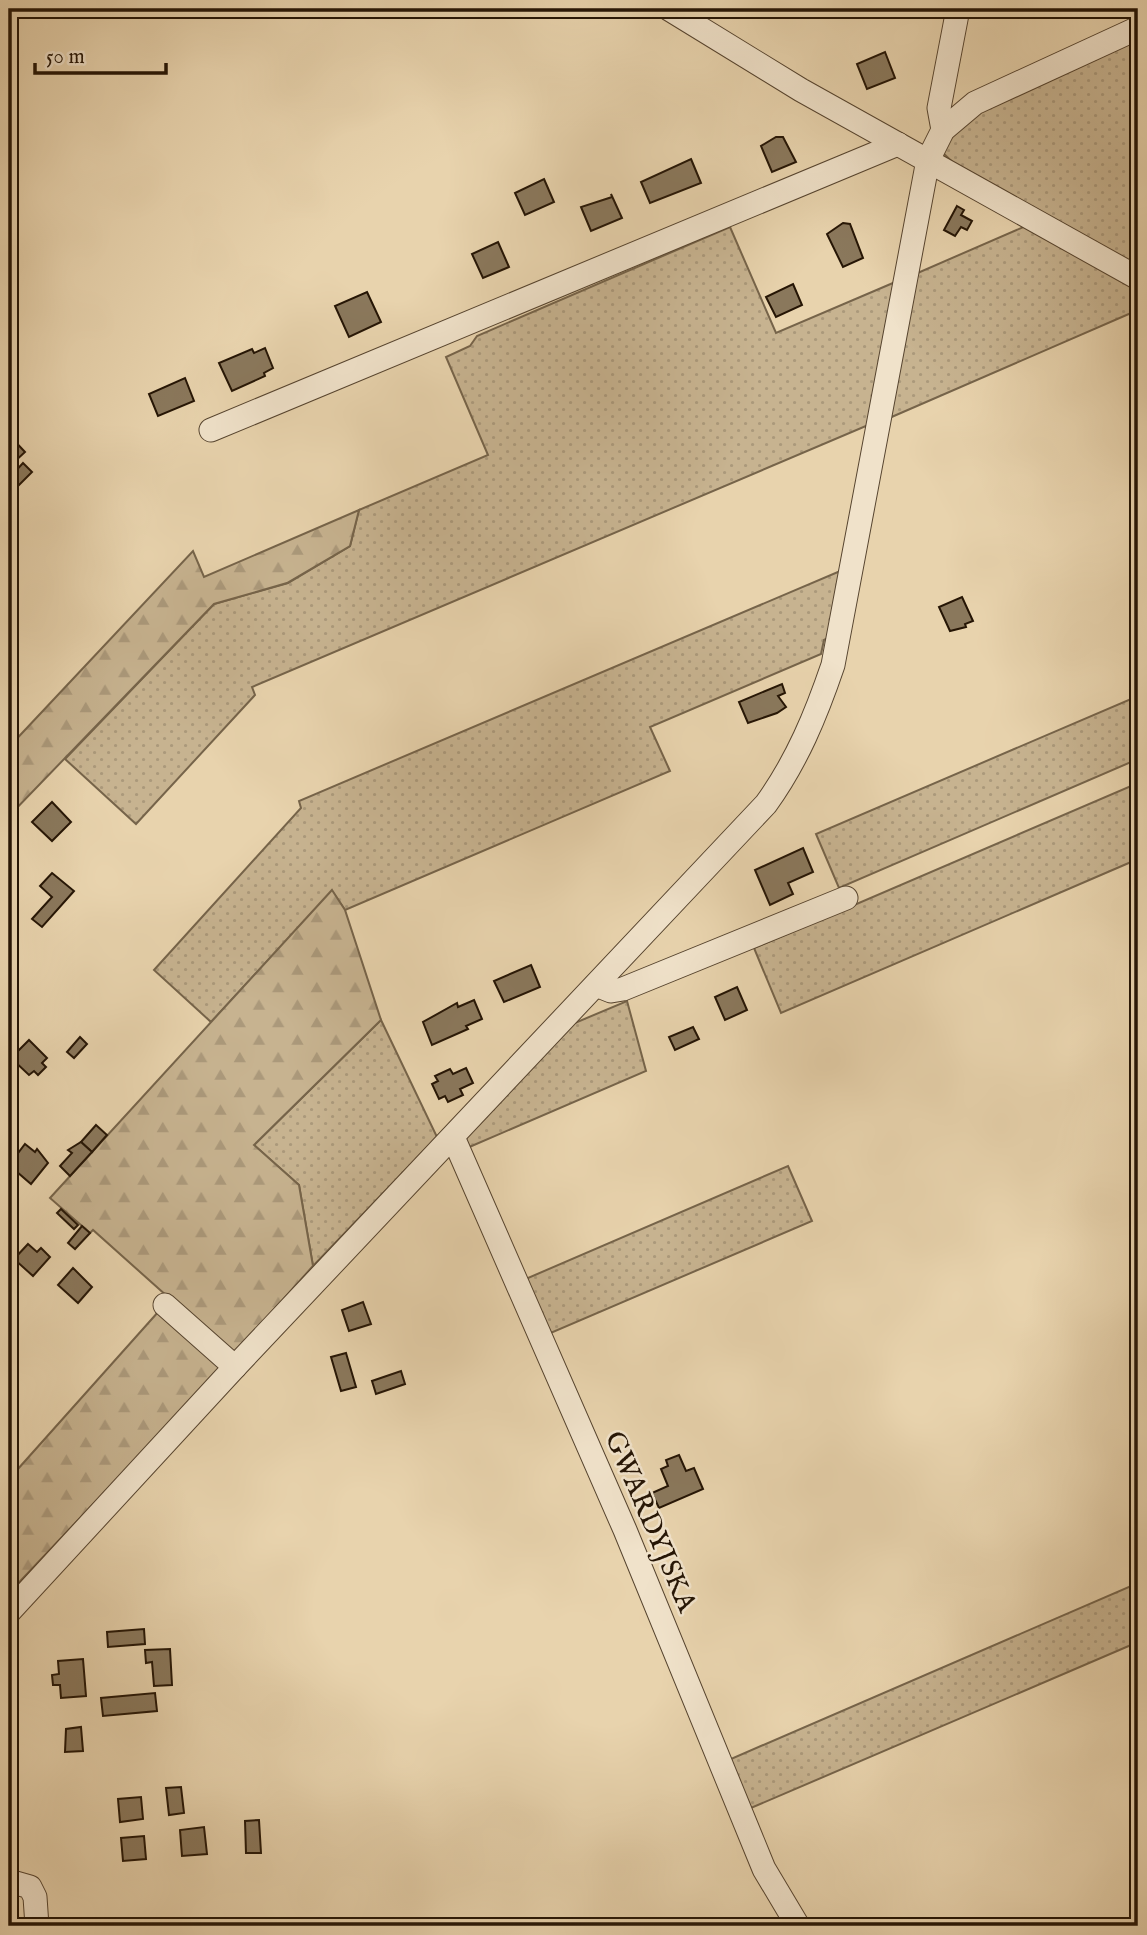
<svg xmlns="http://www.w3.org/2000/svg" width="1147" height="1935" viewBox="0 0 1147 1935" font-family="'IM FELL English',serif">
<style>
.grass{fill:url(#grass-dots);stroke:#76644a;stroke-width:2}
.forest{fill:url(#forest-firs);stroke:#76644a;stroke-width:2}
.building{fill:#8a785c;stroke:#251505;stroke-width:2}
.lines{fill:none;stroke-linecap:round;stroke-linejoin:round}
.minor-casing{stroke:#56442f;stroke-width:25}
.minor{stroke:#f0e2ca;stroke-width:23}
.labels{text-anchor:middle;stroke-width:5;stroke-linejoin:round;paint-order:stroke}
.street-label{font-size:28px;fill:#251505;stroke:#f0e2ca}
</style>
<defs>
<pattern id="grass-dots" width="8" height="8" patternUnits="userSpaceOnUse" patternTransform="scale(1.75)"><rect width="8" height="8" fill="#c7b390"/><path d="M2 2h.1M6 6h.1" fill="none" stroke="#ab997b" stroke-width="1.8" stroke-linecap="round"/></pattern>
<pattern id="forest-firs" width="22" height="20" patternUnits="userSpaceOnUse" patternTransform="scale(1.75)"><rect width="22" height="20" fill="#c7b390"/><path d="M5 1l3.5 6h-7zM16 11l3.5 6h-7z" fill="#ab997b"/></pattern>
</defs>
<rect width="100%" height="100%" fill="#e8d3ad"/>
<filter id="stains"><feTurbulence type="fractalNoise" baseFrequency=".00286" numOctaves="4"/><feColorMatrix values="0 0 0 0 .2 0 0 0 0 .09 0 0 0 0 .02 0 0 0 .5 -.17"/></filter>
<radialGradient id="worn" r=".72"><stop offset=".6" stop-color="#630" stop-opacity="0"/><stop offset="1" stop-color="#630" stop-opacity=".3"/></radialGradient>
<!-- grass -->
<g class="grass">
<polygon points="1138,40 1138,270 966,175 942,152 952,129 976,110"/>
<polygon points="1028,225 1138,285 1138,310 887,419 913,275"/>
<polygon points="730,227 776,333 900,280 873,423 252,687 255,695 136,824 65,759 214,604 288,583 350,546 359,510 488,455 446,357 470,346 477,336"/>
<polygon points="845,569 830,637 824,640 821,654 650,727 670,771 345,910 332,891 211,1022 154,970 301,808 299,801"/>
<polygon points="1138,696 1138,759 839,888 816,834"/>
<polygon points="1138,783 1138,859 781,1013 754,948"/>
<polygon points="627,1001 646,1071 467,1148 464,1134 563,1028"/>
<polygon points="381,1020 437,1137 313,1266 299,1185 254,1145"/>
<polygon points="788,1166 812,1221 546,1335 521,1281"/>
<polygon points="1138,1583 1138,1642 744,1811 724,1762"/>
</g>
<!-- forest -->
<g class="forest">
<polygon points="359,510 350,546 287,583 214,604 9,816 9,747 193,551 204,577"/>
<polygon points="332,890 345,910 381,1020 254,1145 299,1185 313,1266 233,1355 93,1230 90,1233 50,1198"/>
<polygon points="159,1311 222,1368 9,1593 9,1479"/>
</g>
<!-- building -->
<g class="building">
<polygon points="885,52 895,78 867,89 857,64"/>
<polygon points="776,137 783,137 796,162 772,172 761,146"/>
<polygon points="691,159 701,183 650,203 641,182"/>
<polygon points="544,179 554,202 525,215 515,193"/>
<polygon points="611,194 622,218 591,231 581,207 612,197"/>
<polygon points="957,206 964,210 961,215 972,221 967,230 961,227 955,236 944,230"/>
<polygon points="843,223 850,224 863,258 843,267 827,234"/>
<polygon points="498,242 509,267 483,278 472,254"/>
<polygon points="793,284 802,305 776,317 766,297"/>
<polygon points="367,292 381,322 349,337 335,306"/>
<polygon points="265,348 273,368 264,373 265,376 232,391 219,363 252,349 254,353"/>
<polygon points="185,378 194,401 158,416 149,394"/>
<polygon points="9,435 25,452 12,464 9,460"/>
<polygon points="23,463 32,472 11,493 9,472 12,475"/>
<polygon points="962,597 973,621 965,624 966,627 950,631 939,607"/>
<polygon points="782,684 785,693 778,696 786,707 777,713 748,723 739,702"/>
<polygon points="52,802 71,822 52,841 32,822"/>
<polygon points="803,848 813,872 788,883 793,894 770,905 755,870"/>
<polygon points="52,873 74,891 42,927 32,919 52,897 40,886"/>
<polygon points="531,965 540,987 504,1002 494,981"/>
<polygon points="737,987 747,1010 725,1020 715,997"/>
<polygon points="474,1000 482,1019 466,1026 468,1029 432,1045 423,1022 457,1003 458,1007"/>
<polygon points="693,1027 699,1039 675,1050 669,1037"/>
<polygon points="80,1037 87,1044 74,1058 67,1052"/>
<polygon points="29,1040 47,1058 42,1063 46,1067 38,1075 34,1071 29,1075 11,1058"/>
<polygon points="466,1068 473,1083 460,1089 463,1095 448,1102 445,1096 439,1099 432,1084 438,1081 435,1076 450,1069 453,1074"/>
<polygon points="96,1125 107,1135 92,1152 81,1142"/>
<polygon points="81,1142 92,1152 70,1176 60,1166 72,1153 68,1150"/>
<polygon points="25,1144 35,1152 37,1149 48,1163 31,1184 9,1165"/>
<polygon points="61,1209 78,1225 74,1229 57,1213"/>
<polygon points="82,1226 90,1233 75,1249 68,1243"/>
<polygon points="28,1244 37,1252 41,1248 50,1257 33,1276 14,1259"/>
<polygon points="73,1268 92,1287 78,1303 58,1285"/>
<polygon points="363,1302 371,1324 349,1331 342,1310"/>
<polygon points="346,1353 356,1387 341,1391 331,1357"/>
<polygon points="401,1371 405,1384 376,1394 372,1381"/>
<polygon points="679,1455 686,1471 694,1468 703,1489 659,1508 652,1493 668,1486 661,1469 668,1466 666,1460"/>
<polygon points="144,1629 145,1644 108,1647 107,1632"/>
<polygon points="170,1649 172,1685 154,1686 152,1662 146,1663 145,1650"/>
<polygon points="83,1659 86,1696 61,1698 60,1685 53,1685 52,1675 59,1674 58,1661"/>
<polygon points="155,1693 157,1711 103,1716 101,1698"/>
<polygon points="81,1727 83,1751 65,1752 66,1729"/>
<polygon points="181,1787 184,1813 169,1815 166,1788"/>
<polygon points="141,1797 143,1819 120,1822 118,1799"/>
<polygon points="259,1820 261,1853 246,1853 245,1821"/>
<polygon points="204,1827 207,1854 182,1856 180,1830"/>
<polygon points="144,1836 146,1859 123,1861 121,1838"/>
</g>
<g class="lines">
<defs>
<g id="minor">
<polyline points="669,9 801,90 1138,278"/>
<polyline points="943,130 939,108 958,9"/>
<polyline points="211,430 898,144"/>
<polyline points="596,985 611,991 623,989 846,898"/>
<polyline points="453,1137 625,1530 764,1869 798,1926"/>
<polyline points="165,1305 235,1367"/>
<path d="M9,1612L235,1367L766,804C797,761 816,715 833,665L928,160L943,130L975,103L1138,28"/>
<polyline points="9,1881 30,1887 35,1897 37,1926"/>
</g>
</defs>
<!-- minor casing -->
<use href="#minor" class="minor-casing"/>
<!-- minor -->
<use href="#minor" class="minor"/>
</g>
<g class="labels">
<!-- street labels -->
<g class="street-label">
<text transform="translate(652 1521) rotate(67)" y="10">GWARDYJSKA</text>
</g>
</g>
<!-- margin -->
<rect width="1147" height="1935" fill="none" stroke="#e8d3ad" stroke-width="35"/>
<rect x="10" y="10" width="1126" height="1914" fill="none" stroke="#251505" stroke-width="3.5"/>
<rect x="18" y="18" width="1112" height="1900" fill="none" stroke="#251505" stroke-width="2"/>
<!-- scale -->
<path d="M35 63v10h131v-10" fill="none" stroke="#251505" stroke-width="3.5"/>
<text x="46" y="63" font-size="21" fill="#251505" stroke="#f0e2ca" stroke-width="5" paint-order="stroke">50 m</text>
<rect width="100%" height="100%" filter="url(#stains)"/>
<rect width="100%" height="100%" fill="url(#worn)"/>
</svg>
